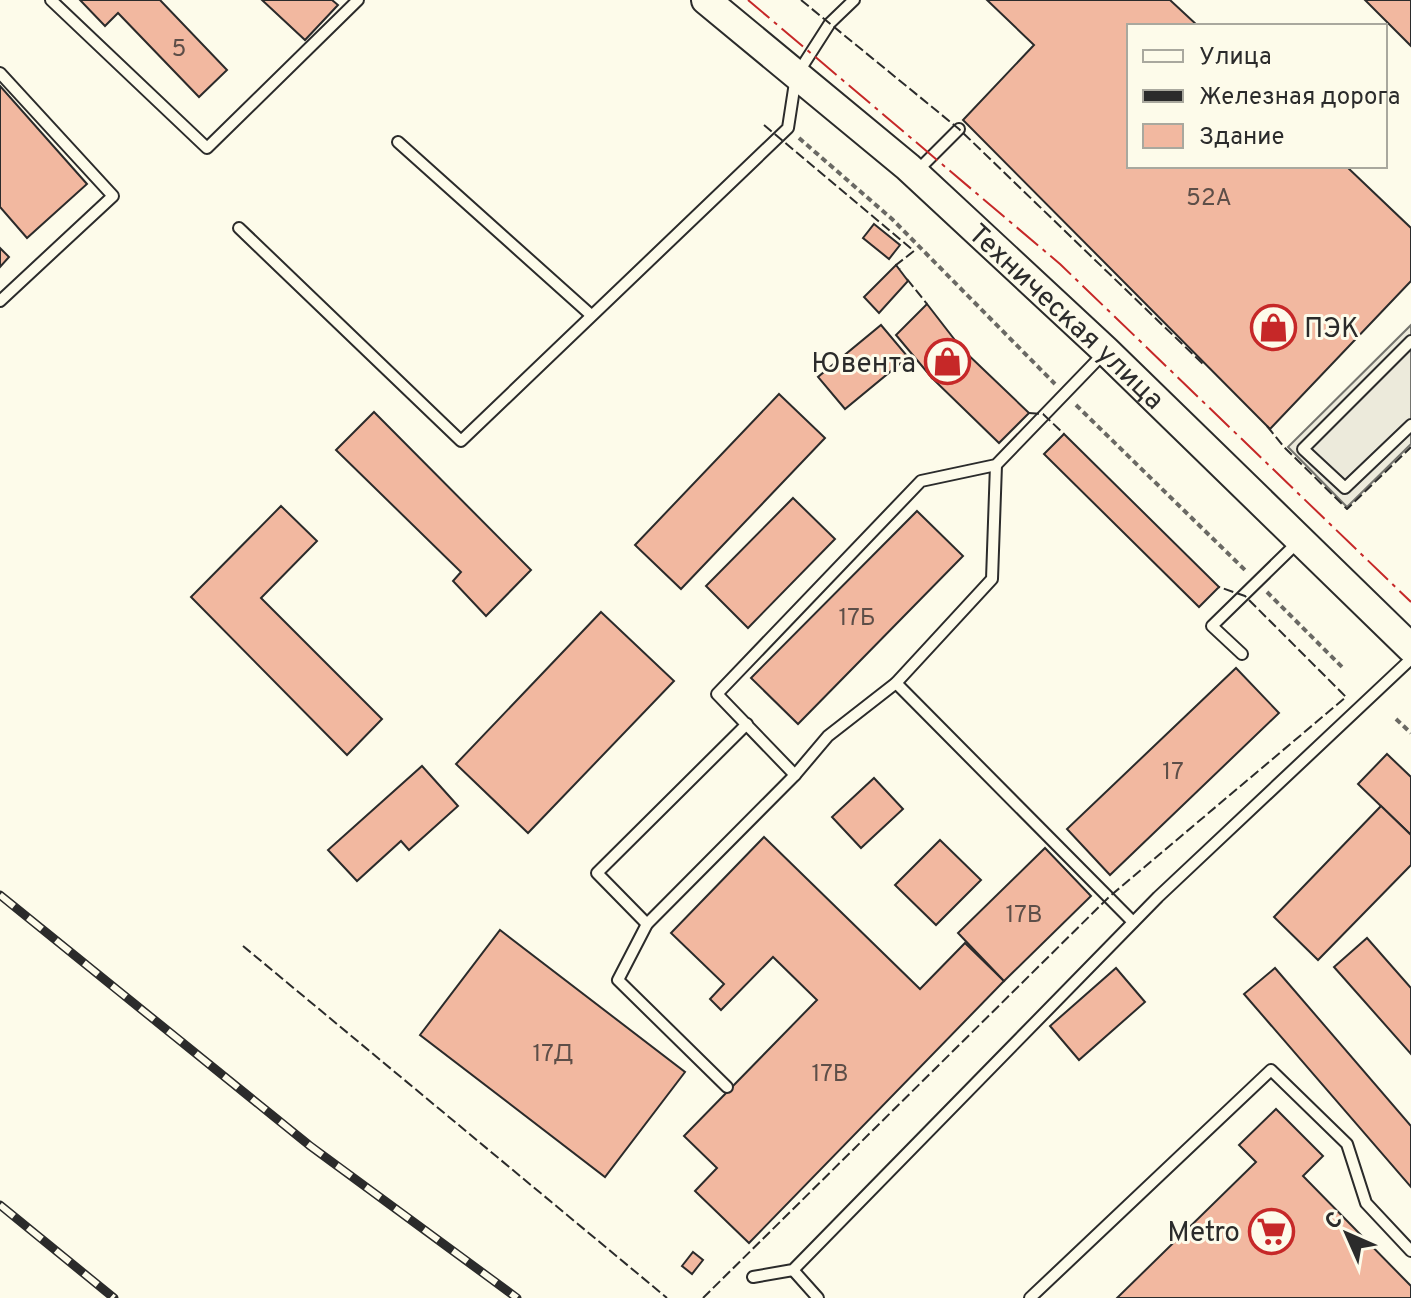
<svg xmlns="http://www.w3.org/2000/svg" width="1411" height="1298" viewBox="0 0 1411 1298" font-family="Overpass,sans-serif">
<style>
.parking{fill:#eceadb;stroke:#74746e;stroke-width:2}
.building{fill:#f2b8a0;stroke:#2b2b2b;stroke-width:2}
.lines{fill:none;stroke-linecap:round;stroke-linejoin:round}
.service-casing{stroke:#2b2b2b;stroke-width:14}
.secondary-casing{stroke:#2b2b2b;stroke-width:32}
.path{stroke:#6a6964;stroke-width:4;stroke-dasharray:6 4;stroke-linecap:butt}
.service{stroke:#fdfbea;stroke-width:10}
.secondary{stroke:#fdfbea;stroke-width:28}
.rail-casing{stroke:#2b2b2b;stroke-width:9}
.rail{stroke:#fdfbea;stroke-width:6;stroke-dasharray:18;stroke-linecap:butt}
.fence{stroke:#2b2b2b;stroke-width:2;stroke-dasharray:10 4;stroke-linecap:butt}
.power{stroke:#c62828;stroke-width:2;stroke-dasharray:28 6 4 6;stroke-linecap:butt}
.labels{text-anchor:middle;stroke-width:6;stroke-linejoin:round;paint-order:stroke}
.number-label{font-size:24px;fill:#5d4e48}
.street-label{font-size:28px;fill:#2b2b2b;stroke:#fdfbea}
.poi-label{font-size:28px;fill:#2b2b2b;stroke:#fdfbea;text-anchor:end}
</style>
<rect width="100%" height="100%" fill="#fdfbea"/>
<!-- parking -->
<polygon class="parking" points="1411,325 1411,444 1347,507 1288,447"/>
<!-- building -->
<g class="building">
<polygon points="80,0 160,0 227,70 199,97 118,13 105,26"/>
<polygon points="262,0 332,0 338,5 305,40"/>
<polygon points="987,0 1170,0 1198,26 1129,26 1129,166 1346,166 1411,228 1411,281 1270,429 963,120 1034,45"/>
<polygon points="1365,0 1411,0 1411,46"/>
<polygon points="0,86 87,184 27,238 0,207"/>
<polygon points="874,224 900,245 889,259 863,238"/>
<polygon points="0,248 9,257 0,267"/>
<polygon points="896,265 908,281 879,313 864,297"/>
<polygon points="927,304 961,348 932,378 896,335"/>
<polygon points="881,325 908,357 845,409 818,377"/>
<polygon points="961,348 1029,413 999,443 932,378"/>
<polygon points="779,394 825,438 681,589 635,545"/>
<polygon points="374,412 531,570 486,616 453,581 461,572 336,450"/>
<polygon points="1064,434 1219,587 1199,607 1044,454"/>
<polygon points="793,498 835,539 748,628 706,586"/>
<polygon points="281,506 317,541 261,598 382,719 347,755 191,597"/>
<polygon points="917,511 963,556 798,724 751,678"/>
<polygon points="601,612 674,681 528,833 456,764"/>
<polygon points="1236,668 1279,713 1110,875 1067,829"/>
<polygon points="1387,754 1411,777 1411,835 1358,784"/>
<polygon points="422,766 458,806 409,850 401,841 357,881 328,850"/>
<polygon points="874,778 903,809 861,848 832,817"/>
<polygon points="1381,806 1411,835 1411,865 1318,960 1274,917"/>
<polygon points="764,837 920,989 965,943 1004,981 749,1243 695,1191 717,1168 684,1136 817,1000 773,957 721,1010 710,999 724,984 671,933"/>
<polygon points="940,840 981,880 936,925 895,885"/>
<polygon points="1045,848 1091,896 1004,981 958,933"/>
<polygon points="500,930 685,1072 605,1177 420,1035"/>
<polygon points="1367,938 1411,988 1411,1054 1334,967"/>
<polygon points="1116,968 1145,1002 1079,1060 1050,1026"/>
<polygon points="1275,968 1411,1126 1411,1187 1244,994"/>
<polygon points="1276,1109 1323,1156 1303,1176 1411,1286 1411,1298 1117,1298 1256,1162 1239,1145"/>
<polygon points="693,1252 703,1260 692,1274 682,1266"/>
</g>
<g class="lines">
<defs>
<g id="service">
<polyline points="51,0 207,148 358,0"/>
<polyline points="0,73 113,196 0,301"/>
<polyline points="398,142 591,315"/>
<polyline points="915,173 959,129"/>
<polyline points="239,228 461,441 788,128 796,76 830,23 854,0"/>
<polyline points="1411,341 1303,449 1345,488 1411,425"/>
<polyline points="1242,654 1212,626 1299,541"/>
<polyline points="896,683 1133,922"/>
<polyline points="795,775 828,736 896,683 992,579 996,465"/>
<polyline points="647,924 597,873 747,724"/>
<polyline points="727,1087 618,980 647,924 795,775 717,694 921,481 996,465 1105,352"/>
<polyline points="793,1270 818,1298"/>
<polyline points="753,1277 793,1270 1158,897 1411,659"/>
<polyline points="1030,1298 1271,1070 1347,1144 1366,1203 1411,1251"/>
</g>
<g id="secondary">
<path id="s1" d="M706,0L908,167L1106,351L1411,648"/>
</g>
</defs>
<!-- service casing -->
<use href="#service" class="service-casing"/>
<!-- secondary casing -->
<use href="#secondary" class="secondary-casing"/>
<!-- path -->
<g class="path">
<polyline points="799,138 892,219 1055,384"/>
<polyline points="1076,405 1247,572"/>
<polyline points="1267,592 1342,667"/>
<polyline points="1396,719 1411,733"/>
</g>
<!-- service -->
<use href="#service" class="service"/>
<!-- secondary -->
<use href="#secondary" class="secondary"/>
<defs>
<g id="rail">
<polyline points="0,895 309,1145 517,1298"/>
<polyline points="0,1205 114,1298"/>
</g>
</defs>
<!-- rail casing -->
<use href="#rail" class="rail-casing"/>
<!-- rail -->
<use href="#rail" class="rail"/>
<!-- fence -->
<g class="fence">
<polyline points="801,0 959,129 1204,365"/>
<polyline points="764,125 914,251 896,265 900,269"/>
<polyline points="907,279 927,304"/>
<polyline points="1029,413 1043,414 1064,434"/>
<polyline points="1267,426 1284,447 1347,509 1411,447"/>
<polyline points="243,946 667,1298"/>
<polyline points="703,1298 1109,897 1346,697 1245,596 1219,587"/>
</g>
<!-- power -->
<polyline class="power" points="748,0 1060,264 1411,602"/>
</g>
<!-- icons -->
<defs>
<symbol id="shop-ring" viewBox="-11 -11 22 22"><circle r="9.5" fill="#fdfbea" stroke="#c62828" stroke-width="1.5"/><path d="M-5-2.5h2.3a2.7 3.5 0 0 1 5.4 0H5L5.5 6h-11ZM-1.5-2.5h3a1.5 2.3 0 0 0-3 0Z" fill="#c62828"/></symbol>
<symbol id="supermarket-ring" viewBox="-11 -11 22 22"><circle r="9.5" fill="#fdfbea" stroke="#c62828" stroke-width="1.5"/><path d="M-6-5.5h2.5l.6 2H6L4.5 2H-2.5L-4.4-4H-6ZM-1.5 3.2a1.3 1.3 0 1 0 .1 0ZM3 3.2a1.3 1.3 0 1 0 .1 0Z" fill="#c62828"/></symbol>
</defs>
<g fill-rule="evenodd">
<use href="#shop-ring" x="1248" y="302" width="51" height="51"/>
<use href="#shop-ring" x="922" y="336" width="51" height="51"/>
<use href="#supermarket-ring" x="1246" y="1206" width="51" height="51"/>
</g>
<g class="labels">
<!-- number labels -->
<g class="number-label">
<text x="179" y="56">5</text>
<text x="1209" y="205">52А</text>
<text x="857" y="625">17Б</text>
<text x="1173" y="779">17</text>
<text x="1024" y="922">17В</text>
<text x="553" y="1061">17Д</text>
<text x="830" y="1081">17В</text>
</g>
<!-- street labels -->
<g class="street-label">
<text dy="10" stroke="none"><textPath href="#s1" startOffset="480">Техническая улица</textPath></text>
</g>
<!-- poi labels -->
<g class="poi-label">
<text x="1304" y="337" text-anchor="start">ПЭК</text>
<text x="916" y="372">Ювента</text>
<text x="1240" y="1241">Metro</text>
</g>
</g>
<!-- legend -->
<rect x="1127" y="24" width="260" height="144" fill="#fdfbea" stroke="#a9a89e" stroke-width="2"/>
<rect x="1143" y="50" width="40" height="12" fill="#fdfbea" stroke="#a9a89e" stroke-width="2"/>
<text x="1199" y="64" font-size="24" fill="#2b2b2b">Улица</text>
<rect x="1143" y="90" width="40" height="12" fill="#2b2b2b" stroke="#a9a89e" stroke-width="2"/>
<text x="1199" y="104" font-size="24" fill="#2b2b2b">Железная дорога</text>
<rect x="1143" y="124" width="40" height="24" fill="#f2b8a0" stroke="#a9a89e" stroke-width="2"/>
<text x="1199" y="144" font-size="24" fill="#2b2b2b">Здание</text>
<!-- north arrow -->
<g transform="translate(1347 1234) rotate(315)" stroke="#fdfbea" stroke-width="6" paint-order="stroke">
<path d="M0-6L14 30L0 20L-14 30Z" fill="#2b2b2b"/>
<text y="-12" font-size="22" font-weight="bold" text-anchor="middle" fill="#2b2b2b">С</text>
</g>
</svg>
